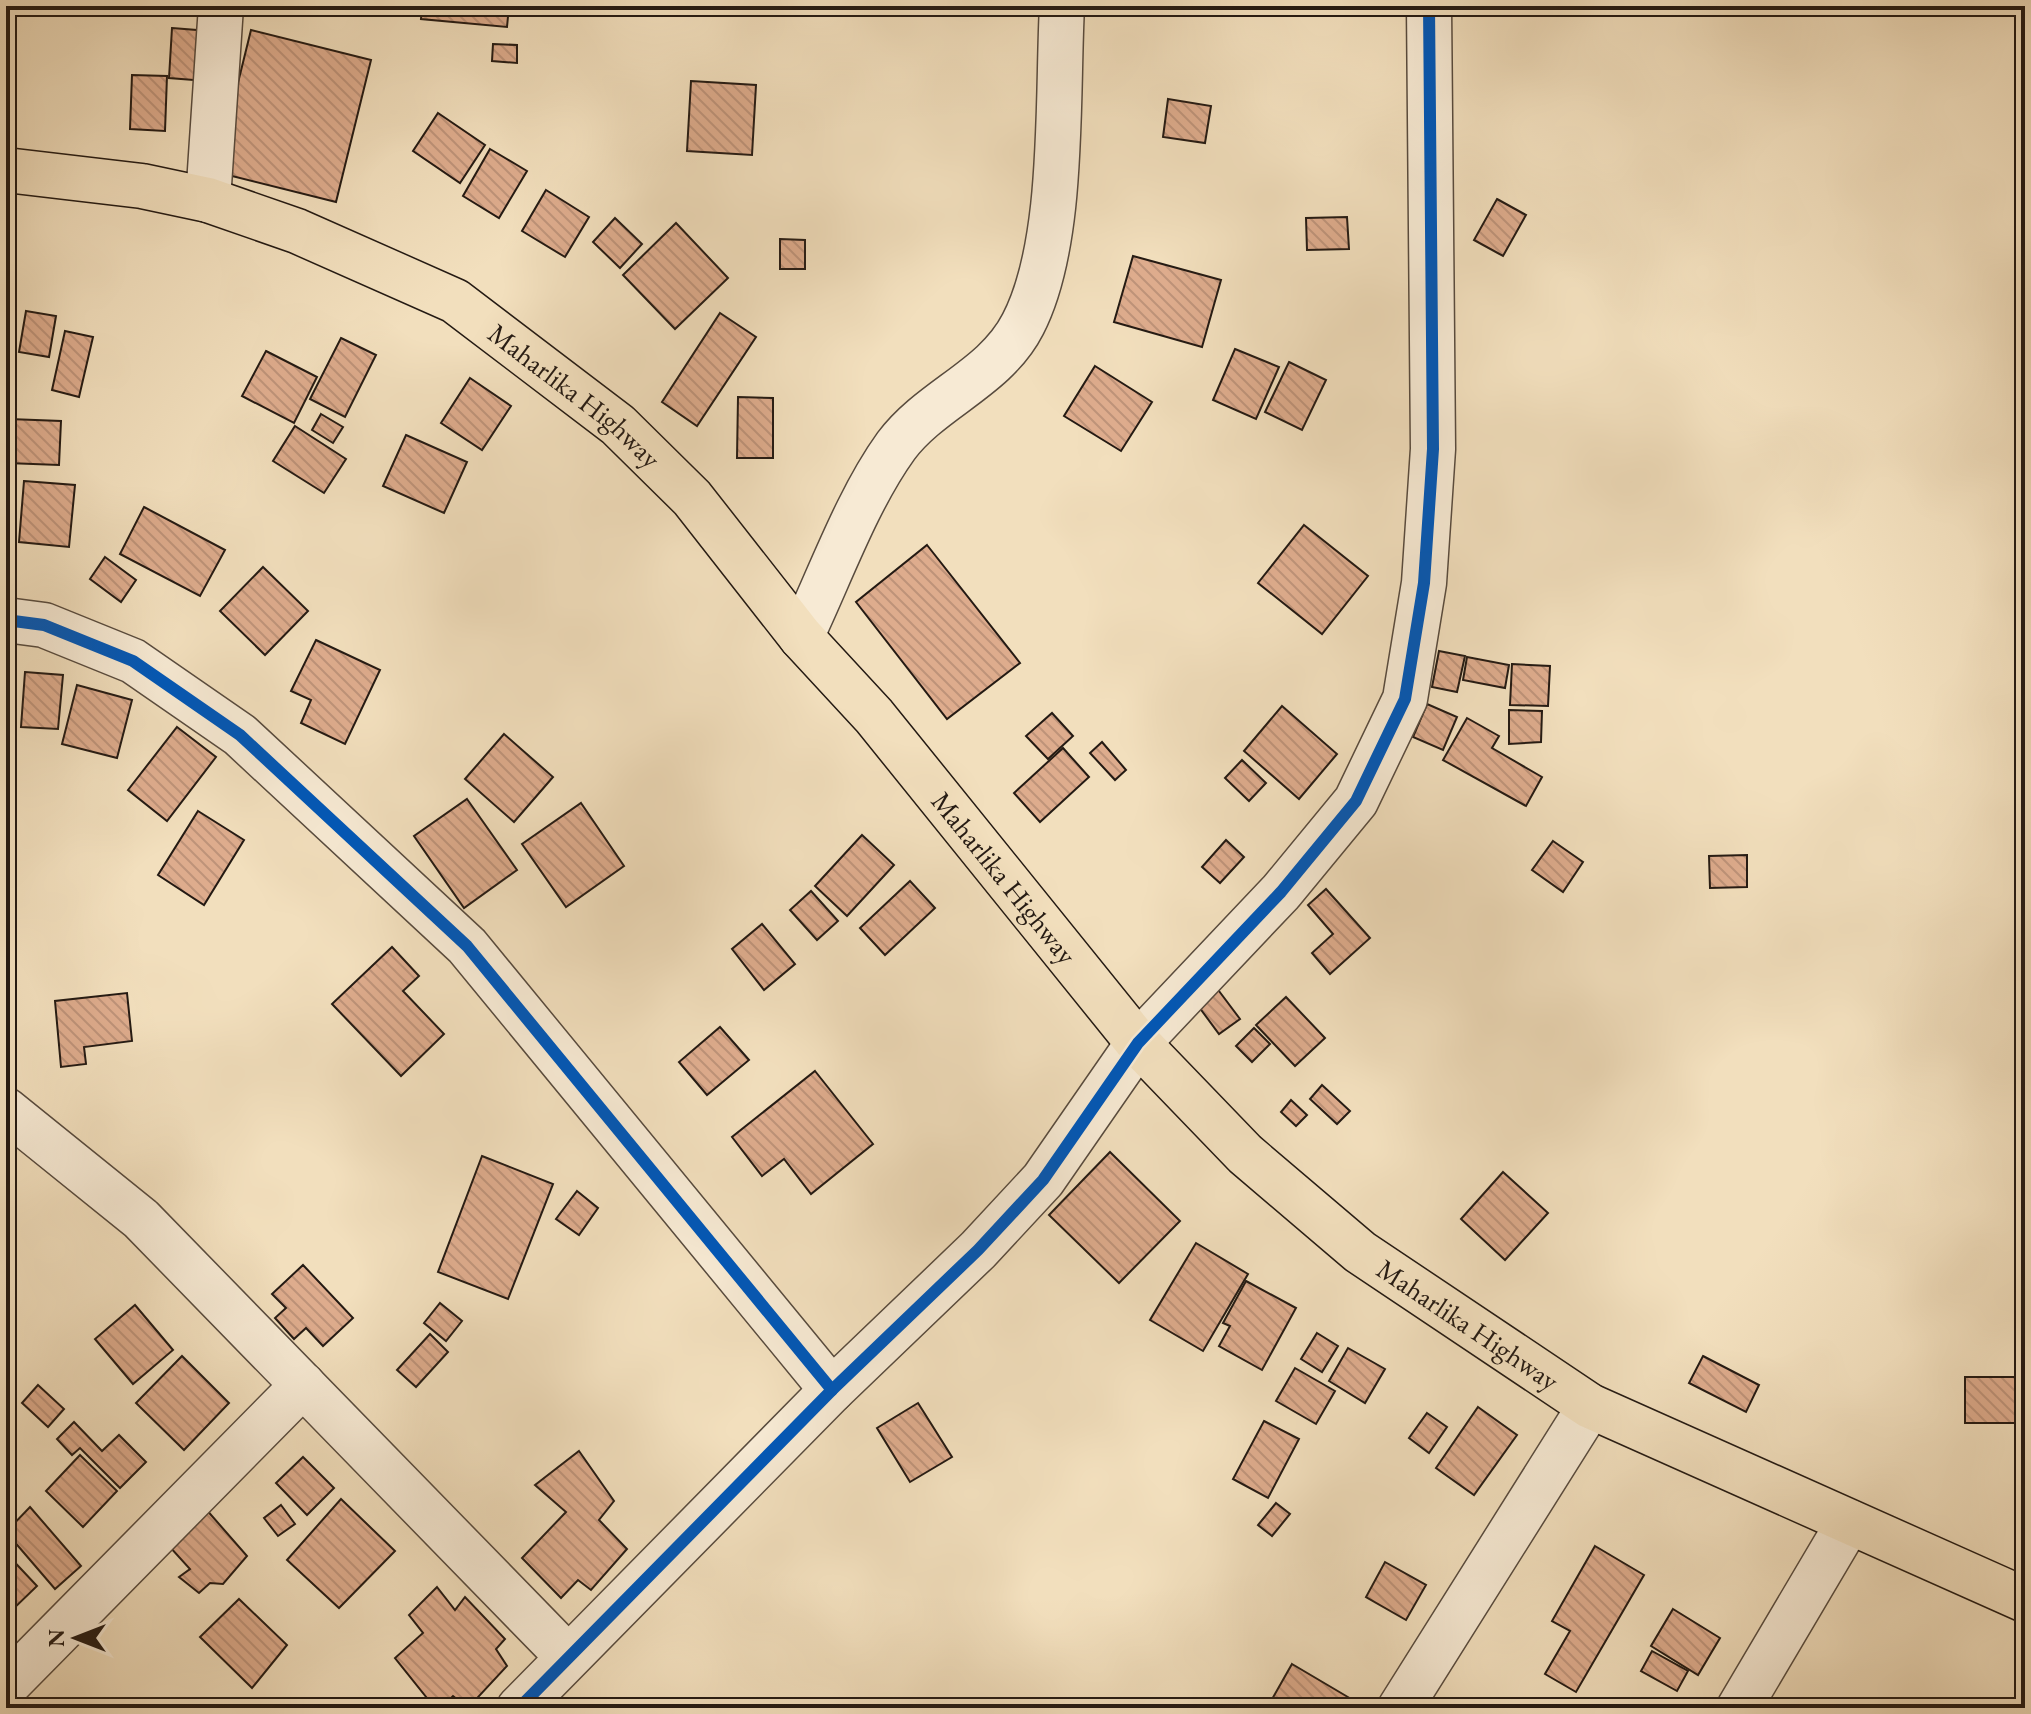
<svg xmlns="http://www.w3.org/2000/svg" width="2031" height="1714" viewBox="0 0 2031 1714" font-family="'EB Garamond',serif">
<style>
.building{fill:url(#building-back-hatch);stroke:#241a13;stroke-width:2}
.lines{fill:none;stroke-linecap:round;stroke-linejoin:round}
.minor-casing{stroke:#584b3e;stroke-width:47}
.trunk-casing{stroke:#241a13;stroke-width:47}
.minor{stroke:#f7ead4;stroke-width:44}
.trunk{stroke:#f2dfbd;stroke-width:44}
.cycleway-casing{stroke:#f7ead4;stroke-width:17}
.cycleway{stroke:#0057b8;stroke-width:12}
.labels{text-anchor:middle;stroke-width:7;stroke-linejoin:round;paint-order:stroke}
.street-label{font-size:28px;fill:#241a13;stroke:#f7ead4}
</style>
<defs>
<pattern id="building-back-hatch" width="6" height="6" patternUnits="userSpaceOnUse" patternTransform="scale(2)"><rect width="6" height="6" fill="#deac8d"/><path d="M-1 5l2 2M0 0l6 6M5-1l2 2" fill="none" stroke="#be9379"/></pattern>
</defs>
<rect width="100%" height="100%" fill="#f2dfbd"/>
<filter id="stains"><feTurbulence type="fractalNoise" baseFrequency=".0025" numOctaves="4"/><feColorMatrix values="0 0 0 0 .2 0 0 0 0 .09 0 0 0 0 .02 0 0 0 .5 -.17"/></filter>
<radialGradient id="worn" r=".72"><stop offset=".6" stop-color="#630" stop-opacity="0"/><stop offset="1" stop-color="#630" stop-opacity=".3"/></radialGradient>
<!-- building -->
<g class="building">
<polygon points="422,6 509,6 507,27 421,19"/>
<polygon points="172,28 209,31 206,81 169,78"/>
<polygon points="251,30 371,60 336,202 216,172"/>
<polygon points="493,44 517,45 517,63 492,61"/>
<polygon points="132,75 167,76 165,131 130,129"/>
<polygon points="691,81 756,85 752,155 687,151"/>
<polygon points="1168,99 1211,106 1205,143 1163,137"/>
<polygon points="438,113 485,145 460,183 413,151"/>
<polygon points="490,149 527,171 499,218 463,196"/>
<polygon points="546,190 589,217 565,257 522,231"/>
<polygon points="1497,199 1526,215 1503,256 1474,240"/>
<polygon points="1347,217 1349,249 1307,250 1306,218"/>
<polygon points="615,218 642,244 620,268 593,242"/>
<polygon points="676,223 728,278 675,329 623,275"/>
<polygon points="780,239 805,240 805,269 780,269"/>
<polygon points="1133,256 1221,280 1202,347 1114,322"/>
<polygon points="26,311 56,316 49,357 19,352"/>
<polygon points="720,313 756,337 697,426 662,402"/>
<polygon points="65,331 93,337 79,397 52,390"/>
<polygon points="341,338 376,355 345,417 310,399"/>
<polygon points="1235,349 1279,367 1256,419 1213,400"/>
<polygon points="266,351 317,377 294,423 242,396"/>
<polygon points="1289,362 1326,380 1302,430 1265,412"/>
<polygon points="1095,366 1152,402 1121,451 1064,416"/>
<polygon points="470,378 511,406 482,450 441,423"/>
<polygon points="738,397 773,398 773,458 737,458"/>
<polygon points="321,414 343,427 333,443 312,430"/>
<polygon points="9,419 61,421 59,465 7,463"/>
<polygon points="295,426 346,459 324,493 273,461"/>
<polygon points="406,435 467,462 444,513 383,486"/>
<polygon points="24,481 75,485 69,547 19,542"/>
<polygon points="144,507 225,550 200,596 120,554"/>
<polygon points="1304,525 1368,576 1322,634 1258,583"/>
<polygon points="927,545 1020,663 947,719 856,602"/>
<polygon points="105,557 136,580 121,602 90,579"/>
<polygon points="263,567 308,611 265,655 220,611"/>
<polygon points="316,640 380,670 345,744 301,723 311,700 291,691"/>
<polygon points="1439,651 1465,656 1457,692 1432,687"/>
<polygon points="1467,657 1509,665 1505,688 1463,680"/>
<polygon points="1512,664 1550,666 1548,706 1510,705"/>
<polygon points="25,672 63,675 58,729 21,727"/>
<polygon points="77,685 132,700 117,758 62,744"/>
<polygon points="1427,704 1457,717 1443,750 1413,737"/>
<polygon points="1282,706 1337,754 1299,799 1244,751"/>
<polygon points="1509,710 1542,711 1541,742 1509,744"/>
<polygon points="1052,713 1073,736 1048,759 1026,736"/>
<polygon points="1467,718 1499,736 1492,748 1542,777 1526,806 1443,760"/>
<polygon points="177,727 216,757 167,821 128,790"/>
<polygon points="504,734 553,777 514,822 465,779"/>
<polygon points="1102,742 1126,770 1115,780 1090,753"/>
<polygon points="1063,748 1089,777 1040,822 1014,793"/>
<polygon points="1242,760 1266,783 1249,801 1225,778"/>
<polygon points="467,799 517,870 464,908 414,836"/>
<polygon points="581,803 624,866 566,907 522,844"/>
<polygon points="198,811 244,840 204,905 158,875"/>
<polygon points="862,835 894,865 847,916 815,886"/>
<polygon points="1226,840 1244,857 1220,883 1202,867"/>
<polygon points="1553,841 1583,862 1563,892 1532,870"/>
<polygon points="1747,855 1747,887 1710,888 1709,856"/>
<polygon points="910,881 935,908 885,955 860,928"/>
<polygon points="1326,889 1370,938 1330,974 1312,953 1333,934 1308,905"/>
<polygon points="811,891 838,921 817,940 790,910"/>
<polygon points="762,924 795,964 764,990 732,949"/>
<polygon points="392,947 419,976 403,991 444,1034 401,1076 332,1004"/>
<polygon points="1216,987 1240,1019 1219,1034 1196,1003"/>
<polygon points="127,993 132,1041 84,1047 86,1064 61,1067 55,1001"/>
<polygon points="1286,997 1325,1038 1295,1066 1256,1025"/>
<polygon points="720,1027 749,1060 707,1095 679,1062"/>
<polygon points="1254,1028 1270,1044 1252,1062 1236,1046"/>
<polygon points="815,1071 873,1144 811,1194 784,1159 762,1176 732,1137"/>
<polygon points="1322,1085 1350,1111 1337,1124 1310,1099"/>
<polygon points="1291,1100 1307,1115 1296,1126 1281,1112"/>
<polygon points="1110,1152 1180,1221 1119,1283 1049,1215"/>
<polygon points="482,1156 553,1184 508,1299 438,1272"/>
<polygon points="1503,1172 1548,1213 1505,1260 1461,1219"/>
<polygon points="577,1191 598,1208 579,1235 556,1219"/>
<polygon points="1196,1243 1248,1274 1203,1351 1150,1320"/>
<polygon points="303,1265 353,1318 323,1346 306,1328 294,1339 275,1318 286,1308 272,1294"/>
<polygon points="1246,1281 1296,1308 1262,1370 1219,1346 1230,1326 1223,1323"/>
<polygon points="440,1303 462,1321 446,1341 424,1323"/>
<polygon points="135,1305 173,1350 133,1384 95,1339"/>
<polygon points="1317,1333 1338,1346 1322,1372 1301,1359"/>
<polygon points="430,1334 448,1352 416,1387 397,1370"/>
<polygon points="1348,1348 1385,1369 1365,1403 1329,1381"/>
<polygon points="182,1356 229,1403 184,1450 136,1403"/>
<polygon points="1703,1356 1759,1385 1746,1412 1689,1383"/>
<polygon points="1295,1368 1335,1391 1316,1424 1276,1401"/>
<rect x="1965" y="1377" width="56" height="46"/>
<polygon points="38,1385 64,1409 48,1427 22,1403"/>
<polygon points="918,1403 952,1457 910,1482 877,1428"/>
<polygon points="1478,1407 1517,1435 1474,1495 1436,1468"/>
<polygon points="1427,1413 1447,1427 1429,1453 1409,1438"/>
<polygon points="1264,1421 1299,1439 1268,1498 1233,1479"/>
<polygon points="74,1422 102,1451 119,1435 146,1462 120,1488 80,1448 72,1455 57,1439"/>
<polygon points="579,1451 614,1501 599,1520 627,1549 591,1590 578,1580 561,1598 522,1558 566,1512 535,1485"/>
<polygon points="80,1455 117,1491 83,1527 46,1491"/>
<polygon points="303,1457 334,1488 307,1515 276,1483"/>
<polygon points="341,1499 395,1551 339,1608 287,1560"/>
<polygon points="1276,1503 1290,1514 1272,1536 1258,1525"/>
<polygon points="281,1505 295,1524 278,1536 264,1518"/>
<polygon points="30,1507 81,1566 55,1589 6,1532"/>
<polygon points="205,1508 247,1556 223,1584 210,1583 199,1593 179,1577 190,1569 169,1546"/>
<polygon points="1595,1546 1644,1575 1576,1692 1545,1674 1570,1631 1552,1621"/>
<polygon points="6,1553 37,1586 6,1616"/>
<polygon points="1385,1562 1426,1585 1406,1620 1366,1597"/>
<polygon points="437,1587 455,1610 465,1597 505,1639 496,1649 507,1666 468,1708 453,1696 441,1708 435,1708 395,1658 423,1633 409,1615"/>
<polygon points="239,1599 287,1645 252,1688 200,1637"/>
<polygon points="1673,1609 1720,1638 1698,1675 1651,1646"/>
<polygon points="1652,1651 1688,1671 1677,1691 1641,1671"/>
<polygon points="1292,1664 1358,1703 1355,1708 1267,1708"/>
</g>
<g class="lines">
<defs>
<g id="minor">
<polyline points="208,200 221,6"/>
<polyline points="6,620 44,625 133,661 240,735 467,946 832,1390"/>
<path d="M801,637C830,576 857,500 896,446C932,398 995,379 1023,324C1065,243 1057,98 1062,6"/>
<polyline points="6,1110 141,1219 567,1656"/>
<polyline points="6,1686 303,1385"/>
<polyline points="519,1708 832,1390 978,1250 1043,1180 1138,1043 1281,892 1356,801 1405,699 1424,583 1433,449 1429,6"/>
<polyline points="1400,1708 1590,1406"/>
<polyline points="1739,1708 1849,1522"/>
</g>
<g id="trunk">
<path id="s1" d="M6,170L142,186L208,200L297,231L455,301L618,425L692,498L801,637L874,716L1138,1043L1245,1154L1360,1252L1590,1406L2025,1600"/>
</g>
</defs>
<!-- minor casing -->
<use href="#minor" class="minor-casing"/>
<!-- trunk casing -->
<use href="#trunk" class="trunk-casing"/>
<!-- minor -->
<use href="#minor" class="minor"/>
<!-- trunk -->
<use href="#trunk" class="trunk"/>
<defs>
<g id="cycleway">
<polyline points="6,620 44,625 133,661 240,735 467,946 832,1390"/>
<polyline points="519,1708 832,1390 978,1250 1043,1180 1138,1043 1281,892 1356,801 1405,699 1424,583 1433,449 1429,6"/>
</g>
</defs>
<!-- cycleway casing -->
<use href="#cycleway" class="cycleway-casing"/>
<!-- cycleway -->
<use href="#cycleway" class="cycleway"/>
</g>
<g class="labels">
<!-- street labels -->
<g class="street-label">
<text dy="10" stroke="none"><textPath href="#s1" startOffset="624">Maharlika Highway</textPath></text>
<text dy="10" stroke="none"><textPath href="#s1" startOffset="1272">Maharlika Highway</textPath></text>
<text dy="10" stroke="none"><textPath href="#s1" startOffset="1920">Maharlika Highway</textPath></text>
</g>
</g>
<!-- margin -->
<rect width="2031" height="1714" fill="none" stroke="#f2dfbd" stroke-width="32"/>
<rect x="8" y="8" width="2015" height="1698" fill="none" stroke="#241a13" stroke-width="4"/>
<rect x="16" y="16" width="1999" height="1682" fill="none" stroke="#241a13" stroke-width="2"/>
<!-- north arrow -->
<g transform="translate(76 1638) rotate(270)" stroke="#f7ead4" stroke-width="6" paint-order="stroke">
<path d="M0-6L14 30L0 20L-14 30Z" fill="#241a13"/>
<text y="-12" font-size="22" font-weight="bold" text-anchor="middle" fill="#241a13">N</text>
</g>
<rect width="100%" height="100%" filter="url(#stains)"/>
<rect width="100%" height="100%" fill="url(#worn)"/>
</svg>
